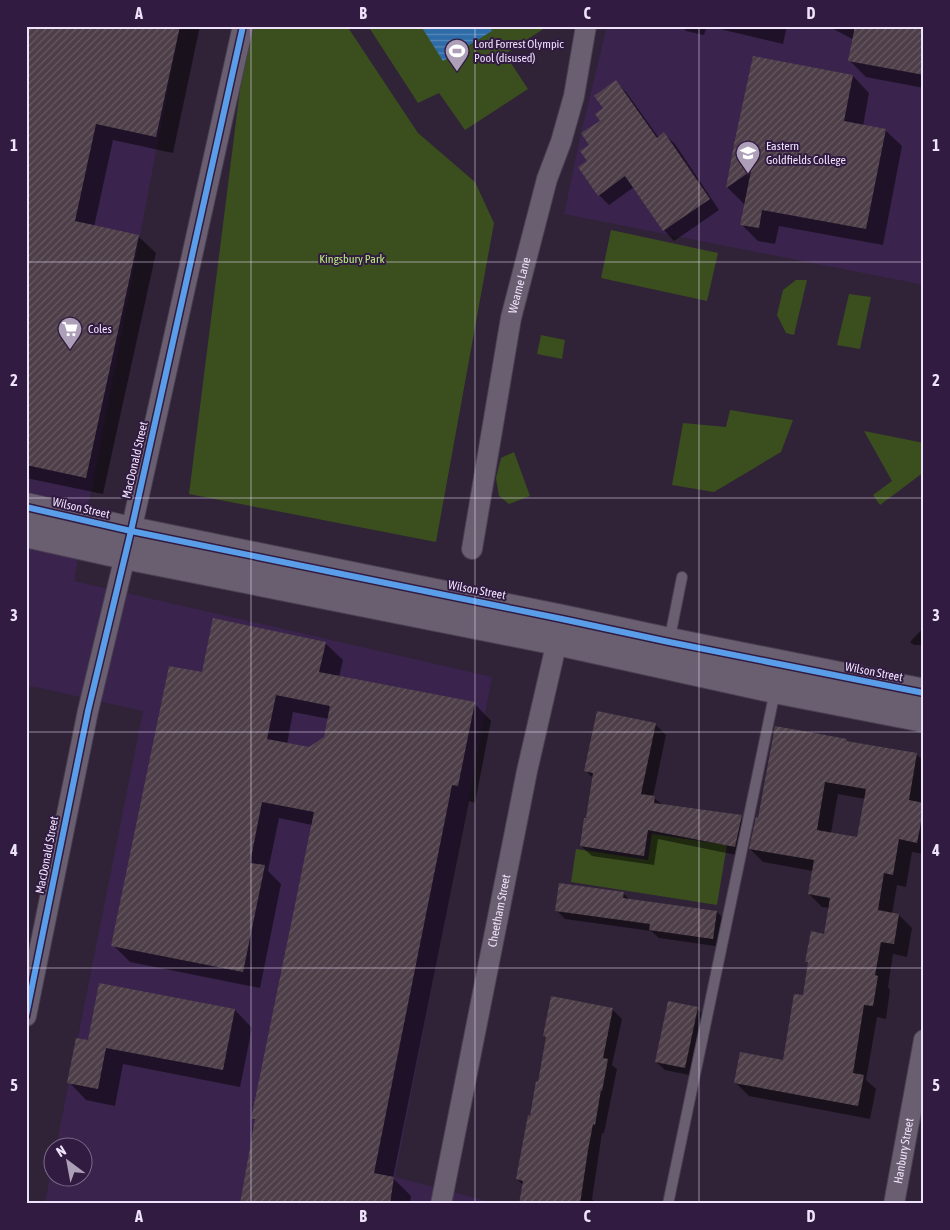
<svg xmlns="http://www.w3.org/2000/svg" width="950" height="1230" viewBox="0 0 950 1230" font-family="'Asap Condensed',sans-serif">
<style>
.built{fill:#3a234c}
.green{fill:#3a4e1e}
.water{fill:url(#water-rules)}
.shadow{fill:#0007;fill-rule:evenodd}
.building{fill:url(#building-hatch);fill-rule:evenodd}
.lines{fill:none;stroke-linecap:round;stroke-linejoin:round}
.lane-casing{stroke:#4b4052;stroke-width:12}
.street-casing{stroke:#4b4052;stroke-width:22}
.secondary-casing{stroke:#4b4052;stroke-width:30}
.lane{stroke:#695f70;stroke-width:10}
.street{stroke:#695f70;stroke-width:20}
.secondary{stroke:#695f70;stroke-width:28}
.cycleway-casing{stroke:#311b40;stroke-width:9}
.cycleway{stroke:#5a9eea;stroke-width:6}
.grid{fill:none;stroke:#efe2fb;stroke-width:1;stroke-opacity:0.55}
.labels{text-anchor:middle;stroke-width:4;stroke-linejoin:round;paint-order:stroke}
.poi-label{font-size:12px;fill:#efe2fb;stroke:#311b40;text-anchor:start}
.park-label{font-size:12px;fill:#b8ec7c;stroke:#311b40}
.street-label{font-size:12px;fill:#efe2fb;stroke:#311b40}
.neatline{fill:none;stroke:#efe2fb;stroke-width:2}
.grid-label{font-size:16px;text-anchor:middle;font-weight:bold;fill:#efe2fb}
</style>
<defs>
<pattern id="water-rules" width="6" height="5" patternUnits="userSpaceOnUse" patternTransform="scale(1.25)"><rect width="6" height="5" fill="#2e6ca8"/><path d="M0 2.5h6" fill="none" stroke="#5788b9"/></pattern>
<pattern id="building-hatch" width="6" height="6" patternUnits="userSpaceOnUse" patternTransform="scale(1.25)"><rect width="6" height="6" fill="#4d3e48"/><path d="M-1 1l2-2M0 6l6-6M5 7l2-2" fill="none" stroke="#675a63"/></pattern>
</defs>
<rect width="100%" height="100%" fill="#302338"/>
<!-- built -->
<g class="built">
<polygon points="26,26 180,26 74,581 492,677 395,1177 498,1204 45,1204 52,1165 52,1178 82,1178 82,1148 56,1147 143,711 40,688 26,686"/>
<polygon points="607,26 924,26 924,285 564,214 581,133"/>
</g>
<!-- green -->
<g class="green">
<polygon points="248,26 347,26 418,133 475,182 494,223 436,542 189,494"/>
<polygon points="368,26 548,26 505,54 528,89 465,130 439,93 418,103"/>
<polygon points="611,230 718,253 707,301 601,278"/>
<polygon points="796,280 807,280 794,335 786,333 777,315 783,290"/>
<polygon points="849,294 871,297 860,349 837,345"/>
<polygon points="541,335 565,340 562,359 537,354"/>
<polygon points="730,410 793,420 781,452 714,492 672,485 683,423 726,427"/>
<polygon points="864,431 924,443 924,472 880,505 873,495 892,481"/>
<polygon points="514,452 530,496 509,504 499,496 496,478 501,458"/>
<polygon points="652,834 727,845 717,905 571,882 576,849 648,860"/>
</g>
<!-- water -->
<polygon class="water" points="421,26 489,26 492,31 443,61"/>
<!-- shadow -->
<g class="shadow">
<polygon points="26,26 200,26 173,153 113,140 94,227 138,236 156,253 103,494 26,478"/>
<polygon points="682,26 707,26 704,35 686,31"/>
<polygon points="707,26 787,26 783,44"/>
<polygon points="828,26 924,26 924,88 866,77 849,60 854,40"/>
<polygon points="853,76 869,93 863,126 885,130 902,146 883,245 779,226 775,244 758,241 741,224 746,202 744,204 727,187 735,144"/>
<polygon points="616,82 626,92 659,138 664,134 675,144 719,210 674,241 664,230 634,187 609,205 599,195 589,161 591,146 602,121 604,109"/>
<polygon points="924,627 924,645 914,645 910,642"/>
<path d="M325,643L343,660L339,677L474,703L491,721L475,803L469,801L393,1178L411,1196L410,1204H241L256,1121L253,1118L312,825L279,818L268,871L281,884L260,988L130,962L113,945L202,674ZM293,712L329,719L325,738L309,748L287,744Z"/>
<polygon points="656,725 666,735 653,797 663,805 741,817 752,827 746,857 658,839 654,865 592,856 581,846 587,820 593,778 586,771"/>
<path d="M846,741L848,742L916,754L924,761L923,804L924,854L912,852L906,887L897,885L892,914L899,915L912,928L907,957L893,954L888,987L890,990L886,1019L877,1017L866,1080L876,1089L870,1119L749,1096L736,1083L784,1062L804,997L809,964L807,961L825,935L830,908L822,907L809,894L813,871L763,862L750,849L759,819ZM838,794L865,799L858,838L831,833Z"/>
<polygon points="623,893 630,900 717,912 726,921 722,947 659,938 651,931 565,919 557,911"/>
<polygon points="612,1009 622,1019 612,1065 617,1069 604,1133 602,1133 592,1199 596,1204 520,1204 523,1185 517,1179 539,1083 547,1039 544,1036"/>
<polygon points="697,1009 706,1017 694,1076 665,1070 656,1062"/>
<polygon points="235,1010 252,1028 240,1087 123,1064 115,1106 86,1100 69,1082 89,1041"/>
</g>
<!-- building -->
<g class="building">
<polygon points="26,26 180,26 156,137 96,124 75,221 139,235 86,478 26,465"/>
<polygon points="855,26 924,26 924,75 848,61"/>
<polygon points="753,56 853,75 844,121 886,129 866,229 762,210 759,228 740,225 751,171 726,188 734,144"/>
<polygon points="616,80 657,138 664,132 710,199 663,231 625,176 598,196 578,167 587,161 580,151 589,145 581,133 600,121 595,114 603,108 594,96"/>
<path d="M213,618L326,642L319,672L475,702L458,786L452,785L374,1173L394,1177L390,1204H240L255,1119H251L314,812L262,802L250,863L265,865L243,972L111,946L169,666L202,672ZM276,695L330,706L324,737L309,747L267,739Z"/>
<polygon points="597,711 656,723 641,794 655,796 654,803 742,815 735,847 648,830 644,856 580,846 584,818 586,818 593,773 584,771"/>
<path d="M775,726L847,739L846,741L917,753L909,800L924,803V807L917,843L899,839L893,875L884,873L878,910L899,914L894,944L881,942L875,975L878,976L873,1006L864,1005L853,1073L864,1075L858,1106L734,1083L740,1052L783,1060L794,994L803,995L808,962H805L811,931L824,934L830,898L808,894L814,860L749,849L756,817L758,818ZM825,782L866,789L857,837L817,830Z"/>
<polygon points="559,883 624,892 623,898 717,911 713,939 649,930 650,924 555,911"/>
<polygon points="99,983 235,1009 223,1070 106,1048 98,1089 67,1083 76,1038 88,1040"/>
<polygon points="551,996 613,1008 603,1058 608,1059 602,1091 601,1090 595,1125 593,1124 588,1150 580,1204 519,1204 523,1181 516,1179 528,1115 530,1116 536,1081 538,1082 546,1037 543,1036"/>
<polygon points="668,1001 698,1007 685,1068 655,1062"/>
</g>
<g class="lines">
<defs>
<g id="lane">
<polyline points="669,642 682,577"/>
<polyline points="668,1204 775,691"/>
</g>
<g id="street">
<path id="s1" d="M472,549L511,318L547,179L561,142L574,96L586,26"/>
<polyline points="26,1016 88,711 131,531 243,26"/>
<path id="s2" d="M441,1204L527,771L560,628"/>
<path id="s3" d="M894,1204L924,1040"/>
</g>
<g id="secondary">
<polyline points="26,507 131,531 562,619 669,642 924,693"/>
<polyline points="26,533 125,555 557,641 775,689 924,718"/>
</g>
</defs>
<!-- lane casing -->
<use href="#lane" class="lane-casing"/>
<!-- street casing -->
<use href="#street" class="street-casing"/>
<!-- secondary casing -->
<use href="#secondary" class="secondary-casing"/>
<!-- lane -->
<use href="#lane" class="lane"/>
<!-- street -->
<use href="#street" class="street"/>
<!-- secondary -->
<use href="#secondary" class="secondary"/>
<defs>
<g id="cycleway">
<polyline points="26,507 131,531 562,619 669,642 924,693"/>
<polyline points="26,1016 88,711 131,531 243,26"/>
</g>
</defs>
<!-- cycleway casing -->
<use href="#cycleway" class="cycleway-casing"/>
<!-- cycleway -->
<use href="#cycleway" class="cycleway"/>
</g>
<!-- grid -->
<path class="grid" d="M251,26V1204M475,26V1204M699,26V1204M26,262H924M26,498H924M26,732H924M26,968H924"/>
<!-- icons -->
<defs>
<symbol id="stadium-pin" viewBox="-11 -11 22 30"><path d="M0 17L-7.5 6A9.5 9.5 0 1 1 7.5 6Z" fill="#ac9fb7" stroke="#311b40"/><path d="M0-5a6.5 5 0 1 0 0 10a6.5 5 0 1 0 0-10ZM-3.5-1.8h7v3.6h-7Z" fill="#fff"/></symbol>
<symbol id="school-pin" viewBox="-11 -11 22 30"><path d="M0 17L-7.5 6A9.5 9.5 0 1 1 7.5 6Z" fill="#ac9fb7" stroke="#311b40"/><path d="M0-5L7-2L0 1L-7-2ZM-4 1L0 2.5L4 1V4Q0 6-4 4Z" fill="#fff"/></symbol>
<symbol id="supermarket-pin" viewBox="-11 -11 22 30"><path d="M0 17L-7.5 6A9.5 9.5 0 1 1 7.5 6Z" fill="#ac9fb7" stroke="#311b40"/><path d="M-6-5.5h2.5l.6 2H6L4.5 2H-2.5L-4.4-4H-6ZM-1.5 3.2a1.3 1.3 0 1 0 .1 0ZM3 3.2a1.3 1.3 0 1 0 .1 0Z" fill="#fff"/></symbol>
</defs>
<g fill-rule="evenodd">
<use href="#stadium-pin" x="443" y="37" width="28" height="38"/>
<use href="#school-pin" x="734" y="139" width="28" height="38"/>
<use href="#supermarket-pin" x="56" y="315" width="28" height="38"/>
</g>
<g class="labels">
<!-- poi labels -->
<g class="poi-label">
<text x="474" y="48">Lord Forrest Olympic<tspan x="474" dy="14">Pool (disused)</tspan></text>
<text x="766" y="150">Eastern<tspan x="766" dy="14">Goldfields College</tspan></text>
<text x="88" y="333">Coles</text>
</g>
<!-- park labels -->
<g class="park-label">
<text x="352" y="263">Kingsbury Park</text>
</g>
<!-- street labels -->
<g class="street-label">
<text dy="4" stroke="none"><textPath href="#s1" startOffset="268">Wearne Lane</textPath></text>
<text transform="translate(135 460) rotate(-77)" y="4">MacDonald Street</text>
<text transform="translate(81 508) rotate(13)" y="4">Wilson Street</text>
<text transform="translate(477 590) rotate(11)" y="4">Wilson Street</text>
<text transform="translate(874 672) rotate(11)" y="4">Wilson Street</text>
<text transform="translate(47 855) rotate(-79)" y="4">MacDonald Street</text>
<text dy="4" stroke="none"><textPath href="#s2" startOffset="299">Cheetham Street</textPath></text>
<text dy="4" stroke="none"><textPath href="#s3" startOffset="54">Hanbury Street</textPath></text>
</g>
</g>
<!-- border -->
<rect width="950" height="1230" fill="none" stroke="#311b40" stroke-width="55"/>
<!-- north arrow -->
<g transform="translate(68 1162) rotate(328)"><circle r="24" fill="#311b40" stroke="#7d6b8b"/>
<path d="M0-4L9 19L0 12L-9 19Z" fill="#ac9fb7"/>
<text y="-8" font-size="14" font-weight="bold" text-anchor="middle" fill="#efe2fb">N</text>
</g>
<rect x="28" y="28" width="894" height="1174" class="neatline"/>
<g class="grid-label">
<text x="139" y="19">A</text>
<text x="363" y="19">B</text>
<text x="587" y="19">C</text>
<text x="811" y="19">D</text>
<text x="14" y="151">1</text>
<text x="936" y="151">1</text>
<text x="14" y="386">2</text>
<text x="936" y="386">2</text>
<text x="14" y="621">3</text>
<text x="936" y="621">3</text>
<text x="14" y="856">4</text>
<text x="936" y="856">4</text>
<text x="14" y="1091">5</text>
<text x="936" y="1091">5</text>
<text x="139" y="1222">A</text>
<text x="363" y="1222">B</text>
<text x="587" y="1222">C</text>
<text x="811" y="1222">D</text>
</g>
</svg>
